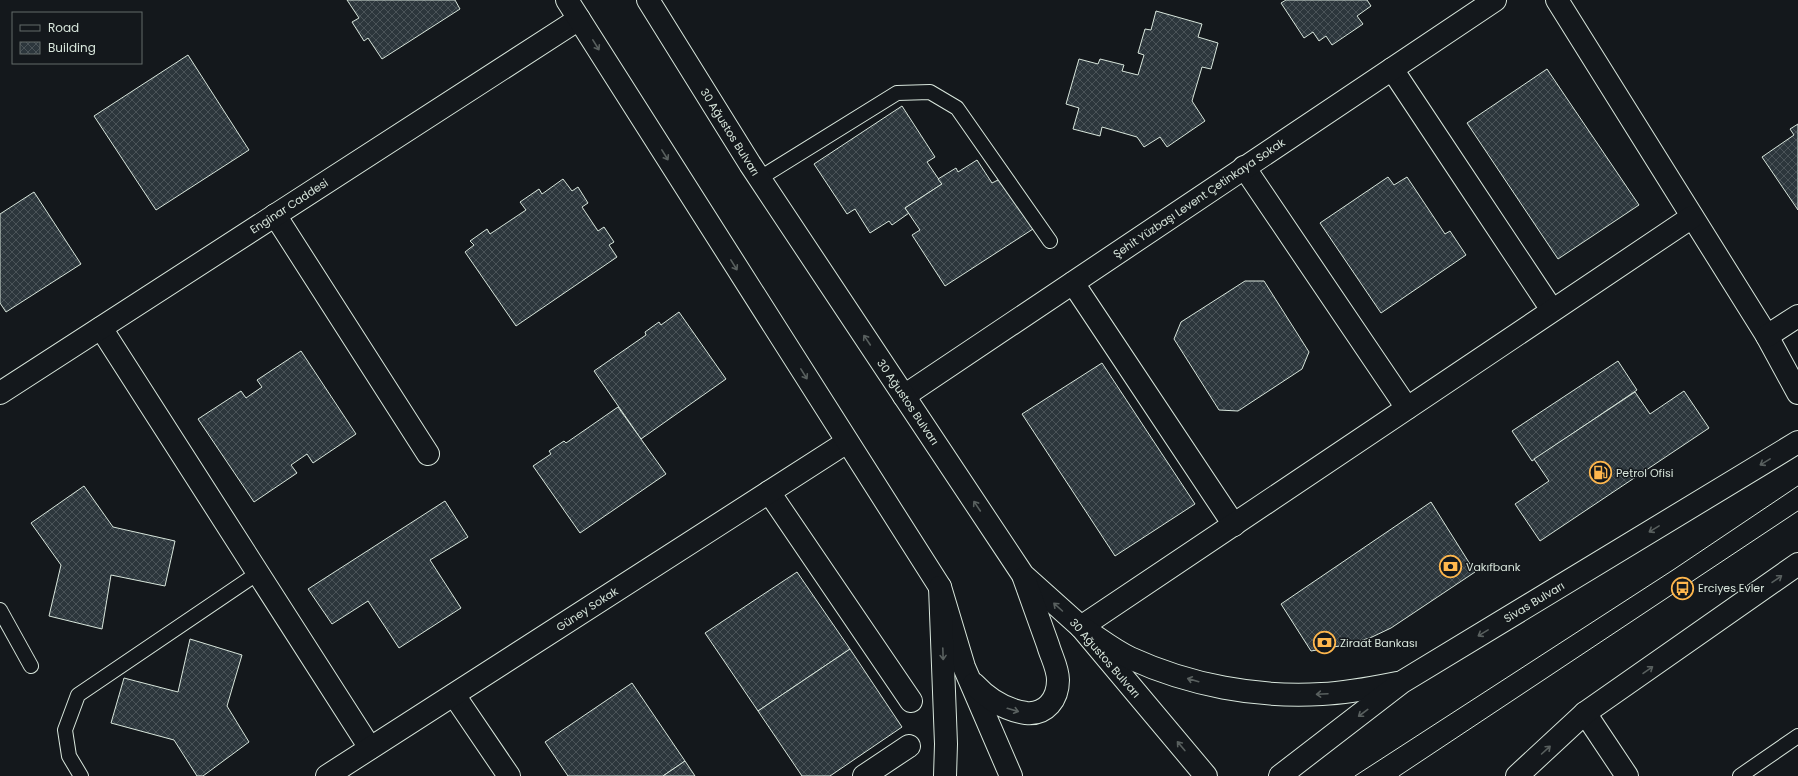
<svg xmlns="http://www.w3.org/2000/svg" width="1798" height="776" viewBox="0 0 1798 776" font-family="Poppins,sans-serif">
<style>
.building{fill:url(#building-cross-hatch);stroke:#d8e6dc}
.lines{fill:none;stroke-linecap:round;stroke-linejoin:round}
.lane-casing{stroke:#d8e6dc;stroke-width:16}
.street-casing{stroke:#d8e6dc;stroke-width:24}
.secondary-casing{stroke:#d8e6dc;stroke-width:24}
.primary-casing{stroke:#d8e6dc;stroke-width:24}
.highway-casing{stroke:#d8e6dc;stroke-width:24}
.lane{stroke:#14181c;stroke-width:14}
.street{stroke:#14181c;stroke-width:22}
.secondary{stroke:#14181c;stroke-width:22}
.primary{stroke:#14181c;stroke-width:22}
.highway{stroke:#14181c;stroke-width:22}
.tram{stroke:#d8e6dc;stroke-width:1}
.oneway{stroke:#59605f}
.labels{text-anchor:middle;stroke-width:3;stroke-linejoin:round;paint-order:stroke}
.street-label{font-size:11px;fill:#d8e6dc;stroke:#14181c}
.poi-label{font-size:11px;fill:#d8e6dc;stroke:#14181c;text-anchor:start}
</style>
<defs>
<pattern id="building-cross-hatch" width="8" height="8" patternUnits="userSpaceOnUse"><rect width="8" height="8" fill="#2c363c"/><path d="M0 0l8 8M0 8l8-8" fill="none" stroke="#4a5358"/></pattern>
</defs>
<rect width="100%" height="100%" fill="#14181c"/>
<!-- building -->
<g class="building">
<polygon points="347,0 455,0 460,9 382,59 368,38 364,41 352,22 359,18"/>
<polygon points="1286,0 1367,0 1371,6 1357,16 1363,24 1332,45 1326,36 1319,41 1313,32 1304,38 1281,3"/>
<polygon points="1156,11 1202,24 1198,37 1218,43 1211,69 1202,67 1192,101 1205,121 1167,147 1160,137 1144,147 1137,137 1102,127 1100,136 1073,129 1079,108 1066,104 1079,59 1098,64 1100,59 1124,65 1122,71 1138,75 1144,55 1138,53 1145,29 1151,30"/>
<polygon points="188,55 249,150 156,210 94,116"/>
<polygon points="1547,69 1639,205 1558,259 1467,123"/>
<polygon points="902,106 935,157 927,162 942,184 905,208 909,213 892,225 889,221 870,233 855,209 847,214 814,164"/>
<polygon points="1798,124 1798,210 1762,157 1794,135 1790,129"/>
<polygon points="977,160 992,183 1000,179 1033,229 945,286 912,235 920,230 905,208 942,184 938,179 956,168 958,172"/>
<polygon points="1388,177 1394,185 1407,177 1445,234 1450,231 1466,255 1381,313 1320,223"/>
<polygon points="563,179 572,191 578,187 588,203 582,207 598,231 604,227 614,242 609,245 617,257 516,326 465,252 474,245 470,241 487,229 490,234 526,210 520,202 539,189 542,194"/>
<polygon points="34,192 81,264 6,312 0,303 0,214"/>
<polygon points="1245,281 1264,281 1309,352 1302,369 1238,411 1219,410 1174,339 1181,322"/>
<polygon points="679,312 726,379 641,439 594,371 646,335 645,332 659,322 661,325"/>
<polygon points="301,351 356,434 313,463 307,454 291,465 297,473 254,502 198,419 241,391 246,398 262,387 257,380"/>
<polygon points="1618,361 1637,390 1532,461 1512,431"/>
<polygon points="1102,363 1195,504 1115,556 1022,414"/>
<polygon points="1684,391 1709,428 1540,541 1515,504 1549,481 1534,459 1635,392 1650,414"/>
<polygon points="618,407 666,474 580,533 533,466 551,454 549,451 564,441 566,443"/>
<polygon points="84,486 113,527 175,541 165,586 111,575 102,629 49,616 61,565 31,523"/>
<polygon points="445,501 468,537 430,560 461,608 399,648 368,601 332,624 308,589"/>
<polygon points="1431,502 1475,572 1391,628 1372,637 1351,644 1311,651 1281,604"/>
<polygon points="797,572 850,649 758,711 705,633"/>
<polygon points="190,639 242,655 227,706 249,742 203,776 197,776 174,740 111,723 124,678 178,692"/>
<polygon points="850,649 902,727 830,776 802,776 758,711"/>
<polygon points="632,683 685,761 663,776 568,776 545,742"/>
<polygon points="685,761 695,776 663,776"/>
</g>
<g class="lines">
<defs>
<g id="lane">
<polyline points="760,178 897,93 930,92 957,108 1050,241"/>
<polyline points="0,610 31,666"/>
<polyline points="81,776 69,756 65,730 78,695 258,573"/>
<polyline points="1740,776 1798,736"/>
</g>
<g id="street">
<polyline points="1557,0 1767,336 1798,393"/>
<polyline points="1392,69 1552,310"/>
<polyline points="1244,167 1407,408"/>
<polyline points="275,215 428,454"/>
<polyline points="1073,283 1234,525"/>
<polyline points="101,328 370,748"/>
<polyline points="1767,336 1798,316"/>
<polyline points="904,396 1495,0"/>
<polyline points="769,492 911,701"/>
<polyline points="1081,627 1692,217"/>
<polyline points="454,695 509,776"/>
<polyline points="1585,713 1627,776"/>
<polyline points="327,776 847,442"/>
<polyline points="864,776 909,746"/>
</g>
<polyline id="secondary" points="0,393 579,19"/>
<g id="primary">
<polyline points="567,0 940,587 964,667 1011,776"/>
<polyline points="648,0 750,164 1023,575 1081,627 1206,776"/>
<path d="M974,684C988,699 1005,710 1026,713C1046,715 1058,699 1058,680C1058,668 1051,656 1048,645C1040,623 1032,600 1024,578"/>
</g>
<g id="highway">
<polyline points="940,587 946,744 945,776"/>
<path d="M1081,627C1097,637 1113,650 1130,658C1189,685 1257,698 1322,694C1347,693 1372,688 1397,683"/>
<polyline points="1280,776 1402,682 1798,442"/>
<polyline points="1517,776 1585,713 1798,564"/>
</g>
</defs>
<!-- lane casing -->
<use href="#lane" class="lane-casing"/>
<!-- street casing -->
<use href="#street" class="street-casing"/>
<!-- secondary casing -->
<use href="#secondary" class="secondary-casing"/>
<!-- primary casing -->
<use href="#primary" class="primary-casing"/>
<!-- highway casing -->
<use href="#highway" class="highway-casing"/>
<!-- lane -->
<use href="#lane" class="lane"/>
<!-- street -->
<use href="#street" class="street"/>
<!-- secondary -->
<use href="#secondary" class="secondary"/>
<!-- primary -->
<use href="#primary" class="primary"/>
<!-- highway -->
<use href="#highway" class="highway"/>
<!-- tram -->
<g class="tram">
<polyline points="1355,776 1673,570 1798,486"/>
<polyline points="1399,776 1798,511"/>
</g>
</g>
<!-- one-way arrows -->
<defs><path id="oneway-shaft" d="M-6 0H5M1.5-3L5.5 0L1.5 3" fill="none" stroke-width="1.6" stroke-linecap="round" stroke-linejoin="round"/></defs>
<g class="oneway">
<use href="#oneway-shaft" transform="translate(596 45) rotate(58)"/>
<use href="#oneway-shaft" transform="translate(665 155) rotate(58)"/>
<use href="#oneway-shaft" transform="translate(734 265) rotate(58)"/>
<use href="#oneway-shaft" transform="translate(867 340) rotate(-124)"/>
<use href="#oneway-shaft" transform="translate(804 374) rotate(58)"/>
<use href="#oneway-shaft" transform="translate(1765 462) rotate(149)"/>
<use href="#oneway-shaft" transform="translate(977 506) rotate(-124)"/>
<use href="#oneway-shaft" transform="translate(1654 529) rotate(149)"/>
<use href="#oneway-shaft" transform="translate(1777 579) rotate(-35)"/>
<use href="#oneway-shaft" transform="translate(1058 607) rotate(-138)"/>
<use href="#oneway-shaft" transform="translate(1483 633) rotate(149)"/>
<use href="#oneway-shaft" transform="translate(943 654) rotate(88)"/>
<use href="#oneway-shaft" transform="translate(1648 670) rotate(-35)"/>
<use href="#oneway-shaft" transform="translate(1193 680) rotate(-164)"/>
<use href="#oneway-shaft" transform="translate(1322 694) rotate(177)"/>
<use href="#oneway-shaft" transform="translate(1013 710) rotate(16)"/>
<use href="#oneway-shaft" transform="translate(1363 713) rotate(143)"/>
<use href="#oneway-shaft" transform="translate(1181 746) rotate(-130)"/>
<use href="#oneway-shaft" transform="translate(1546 750) rotate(-42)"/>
</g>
<!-- icons -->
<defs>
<symbol id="fuel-ring" viewBox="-11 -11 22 22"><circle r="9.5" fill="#14181c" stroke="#ffb74d" stroke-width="1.5"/><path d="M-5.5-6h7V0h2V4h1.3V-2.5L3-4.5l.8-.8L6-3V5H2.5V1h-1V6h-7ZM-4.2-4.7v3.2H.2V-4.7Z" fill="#ffb74d"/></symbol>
<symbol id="bank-ring" viewBox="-11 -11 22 22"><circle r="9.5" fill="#14181c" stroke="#ffb74d" stroke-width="1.5"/><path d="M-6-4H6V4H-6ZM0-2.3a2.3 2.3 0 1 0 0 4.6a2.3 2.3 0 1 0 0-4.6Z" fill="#ffb74d"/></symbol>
<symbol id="bus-ring" viewBox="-11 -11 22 22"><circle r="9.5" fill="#14181c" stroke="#ffb74d" stroke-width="1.5"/><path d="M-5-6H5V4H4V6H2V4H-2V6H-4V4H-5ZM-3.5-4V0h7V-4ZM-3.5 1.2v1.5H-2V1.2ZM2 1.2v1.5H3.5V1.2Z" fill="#ffb74d"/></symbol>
</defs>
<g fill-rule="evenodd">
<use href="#fuel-ring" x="1588" y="460" width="25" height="25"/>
<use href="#bank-ring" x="1438" y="554" width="25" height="25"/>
<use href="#bus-ring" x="1670" y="576" width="25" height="25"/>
<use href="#bank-ring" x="1312" y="630" width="25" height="25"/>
</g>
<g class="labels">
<!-- street labels -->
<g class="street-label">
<text transform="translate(730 132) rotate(58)" y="4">30 Ağustos Bulvarı</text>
<text transform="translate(1199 198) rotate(-34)" y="4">Şehit Yüzbaşı Levent Çetinkaya Sokak</text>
<text transform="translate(289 206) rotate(-33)" y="4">Enginar Caddesi</text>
<text transform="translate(908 402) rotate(56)" y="4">30 Ağustos Bulvarı</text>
<text transform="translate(1534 602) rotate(-31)" y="4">Sivas Bulvarı</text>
<text transform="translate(587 609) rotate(-33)" y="4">Güney Sokak</text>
<text transform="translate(1105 658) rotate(49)" y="4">30 Ağustos Bulvarı</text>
</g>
<!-- poi labels -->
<g class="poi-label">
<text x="1616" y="477">Petrol Ofisi</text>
<text x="1466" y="571">Vakıfbank</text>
<text x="1698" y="592">Erciyes Evler</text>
<text x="1340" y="647">Ziraat Bankası</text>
</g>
</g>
<!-- legend -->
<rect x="12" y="12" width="130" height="52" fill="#14181c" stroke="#626a69"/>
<rect x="20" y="25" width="20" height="6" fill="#14181c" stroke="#626a69"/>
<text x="48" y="32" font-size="12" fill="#d8e6dc">Road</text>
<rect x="20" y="42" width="20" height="12" fill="url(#building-cross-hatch)" stroke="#626a69"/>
<text x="48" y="52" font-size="12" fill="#d8e6dc">Building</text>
</svg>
